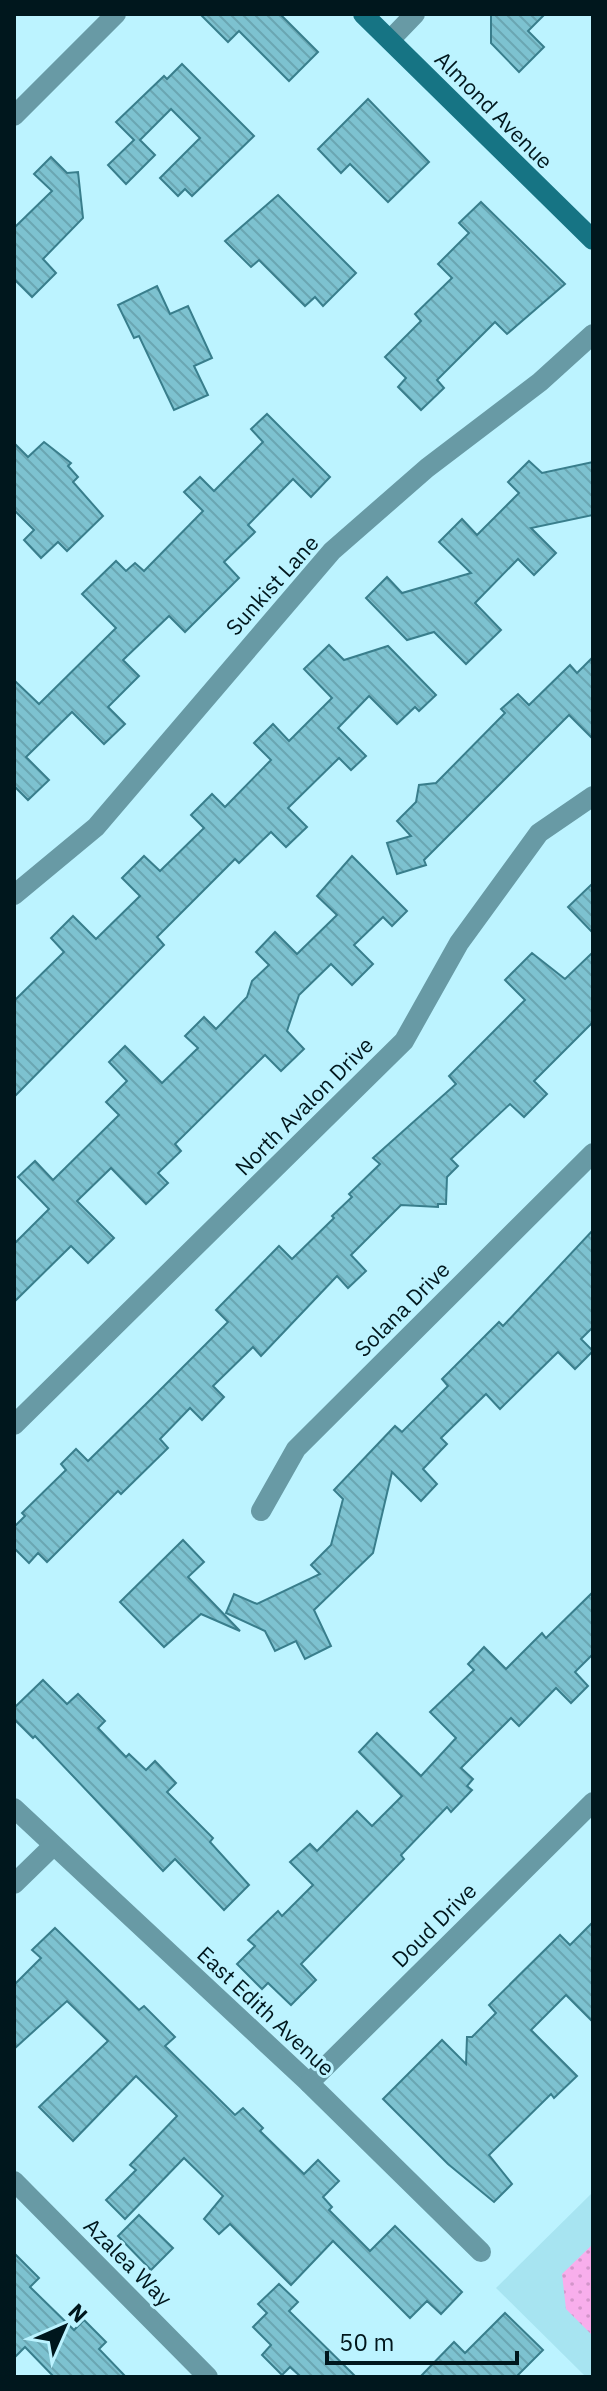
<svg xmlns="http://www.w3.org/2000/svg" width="607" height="2391" viewBox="0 0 607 2391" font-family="'IBM Plex Sans',sans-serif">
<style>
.built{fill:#a7e4f1}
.grass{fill:url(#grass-dots)}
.building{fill:url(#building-back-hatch);stroke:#397e8c;stroke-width:2}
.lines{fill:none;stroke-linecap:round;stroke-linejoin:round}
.street{stroke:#689aa5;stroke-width:20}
.secondary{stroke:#167484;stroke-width:20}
.labels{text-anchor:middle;stroke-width:6;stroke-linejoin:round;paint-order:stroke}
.street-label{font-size:22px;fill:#00171d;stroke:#bcf3ff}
</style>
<defs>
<pattern id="grass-dots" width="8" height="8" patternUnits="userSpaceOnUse" patternTransform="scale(2)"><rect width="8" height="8" fill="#f8aeec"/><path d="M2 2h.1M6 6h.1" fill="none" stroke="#d395ca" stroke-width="1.8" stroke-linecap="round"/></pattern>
<pattern id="building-back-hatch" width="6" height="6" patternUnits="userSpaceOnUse" patternTransform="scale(2)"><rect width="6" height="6" fill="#7dc2d0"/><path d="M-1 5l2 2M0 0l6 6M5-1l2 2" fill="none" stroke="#6aa6b2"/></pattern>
</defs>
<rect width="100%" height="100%" fill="#bcf3ff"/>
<!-- built -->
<polygon class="built" points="593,2192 593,2377 586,2377 496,2288"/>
<!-- grass -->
<polygon class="grass" points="593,2244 593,2336 566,2309 562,2274"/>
<!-- building -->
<g class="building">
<polygon points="200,14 280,14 318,52 289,81 239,31 228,42"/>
<polygon points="491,14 545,14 528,31 544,47 519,72 491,43"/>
<polygon points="182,64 254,136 192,196 185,189 178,196 160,178 200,138 171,109 140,140 155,155 126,184 108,165 134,140 116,122 164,76 167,79"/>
<polygon points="368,99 429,162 388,202 350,164 341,173 318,149"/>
<polygon points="51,157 67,173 78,172 83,218 43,259 56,273 32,297 14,279 14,228 52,191 34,174"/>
<polygon points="278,195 356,273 323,306 315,297 305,306 259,260 251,267 225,241"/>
<polygon points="481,202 565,284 507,334 495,322 437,380 444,388 421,410 398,387 406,378 385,357 421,321 415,314 452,278 438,264 469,233 459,223"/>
<polygon points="157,286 170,314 188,306 212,358 194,366 208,395 174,410 139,336 134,338 118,305"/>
<polygon points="267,414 330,477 311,497 293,479 248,525 255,532 224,562 239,578 185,632 169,616 123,660 139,676 108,707 125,724 104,744 72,712 26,757 49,780 28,800 14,786 14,680 39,704 116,628 82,594 116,561 126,571 135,563 144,571 203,511 184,492 200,477 214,491 263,442 251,429"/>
<polygon points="44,442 71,463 68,466 78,477 73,482 103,516 67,551 58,542 41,558 24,540 34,530 14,510 14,443 28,457"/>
<polygon points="529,461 542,473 593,462 593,515 531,528 556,553 534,575 518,559 475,603 501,630 466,664 434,632 407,640 366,598 387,577 402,593 471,573 439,542 462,519 477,535 519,493 508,482"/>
<polygon points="329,645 344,660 388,646 436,695 419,711 415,707 397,724 369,696 338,728 366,756 351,770 339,758 288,808 307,827 286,847 271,832 239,863 235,859 157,937 164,945 14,1097 14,1001 64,952 51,938 73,916 96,939 140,896 122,878 144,856 160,871 204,828 191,815 212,794 225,807 271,760 254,743 273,724 289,741 332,698 304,669"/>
<polygon points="593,657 593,739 569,715 424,860 426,865 397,874 387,843 411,836 397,821 416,802 419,785 436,783 505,713 501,709 518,694 529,705 570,665 577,673"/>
<polygon points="352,856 407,911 392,926 383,917 354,945 373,964 352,985 331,964 299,995 287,1031 304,1049 281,1071 265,1055 175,1144 181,1151 158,1173 168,1183 146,1204 111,1168 77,1201 114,1238 88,1263 71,1246 14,1302 14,1244 49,1209 18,1177 35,1161 53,1180 119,1115 106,1102 127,1081 109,1062 125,1046 162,1083 198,1048 185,1036 204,1017 216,1029 247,997 252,981 269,965 256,952 275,932 297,954 337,915 317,896"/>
<polygon points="593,883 593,933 568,907"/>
<polygon points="593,952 593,1022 534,1081 547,1094 524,1117 510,1104 451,1159 458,1166 447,1177 446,1204 438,1204 438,1207 401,1205 351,1255 366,1271 348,1288 337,1276 261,1356 253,1347 213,1386 224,1397 202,1420 190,1408 160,1439 168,1448 121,1494 118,1491 47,1562 38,1553 29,1563 14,1548 14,1527 25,1516 22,1513 66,1470 61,1464 76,1449 88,1461 150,1400 228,1322 216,1310 279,1246 292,1259 334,1218 332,1216 352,1197 349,1194 380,1164 373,1158 456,1084 449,1076 525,1000 505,980 532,953 565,979"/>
<polygon points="593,1230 593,1327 581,1339 593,1351 575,1369 558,1352 500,1409 486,1394 441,1438 447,1444 423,1469 437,1484 421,1501 392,1472 373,1553 314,1610 331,1646 305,1659 296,1641 275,1651 265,1631 226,1613 234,1594 257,1604 320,1574 311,1565 331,1545 343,1499 334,1490 395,1426 402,1432 448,1386 442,1379 499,1322 503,1326"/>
<polygon points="183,1540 204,1562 188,1577 240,1631 201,1614 164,1647 120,1602"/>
<polygon points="593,1592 593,1654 575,1672 588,1686 571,1703 556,1688 519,1726 511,1718 461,1768 473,1779 467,1786 472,1790 451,1812 447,1807 401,1855 404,1859 301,1964 316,1980 291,2005 268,1983 262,1989 237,1964 255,1946 248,1940 278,1911 282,1916 313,1885 290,1862 310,1844 317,1851 357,1811 372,1826 402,1796 359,1752 377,1733 421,1776 456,1738 430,1712 474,1670 468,1664 484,1647 506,1669 542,1633 546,1638"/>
<polygon points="43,1680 67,1704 78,1694 105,1721 98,1728 126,1757 129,1754 146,1770 155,1761 176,1783 167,1792 213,1838 210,1842 249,1885 224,1910 175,1859 163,1871 35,1736 33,1738 14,1719 14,1708"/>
<polygon points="593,1922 593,2022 566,1995 531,2030 577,2076 554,2098 551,2094 489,2155 512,2184 494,2202 448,2164 383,2099 442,2040 466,2064 467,2037 472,2037 496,2013 489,2005 560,1935 570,1945"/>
<polygon points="55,1928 139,2010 144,2006 175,2037 165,2046 235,2115 243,2108 263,2128 260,2131 304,2174 318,2160 339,2181 323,2197 332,2207 329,2210 370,2251 395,2226 462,2292 441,2314 427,2301 410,2318 333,2241 291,2285 230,2224 219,2234 204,2219 223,2196 184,2158 125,2219 106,2200 136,2170 130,2165 177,2116 136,2076 73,2141 39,2107 108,2041 67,2001 14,2049 14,1985 41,1958 32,1950"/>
<polygon points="139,2215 173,2248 151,2270 118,2236"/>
<polygon points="14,2253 39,2278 30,2287 74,2330 84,2320 106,2342 99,2349 126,2377 54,2377 25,2347 14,2358"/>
<polygon points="279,2284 298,2302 289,2311 356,2377 301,2377 290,2367 282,2375 262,2355 271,2345 253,2327 267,2313 258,2304"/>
<polygon points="505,2313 543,2350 516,2377 420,2377 454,2342 465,2353"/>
</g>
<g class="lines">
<!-- street -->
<g class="street">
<polyline points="390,40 415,14"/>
<polyline points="14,116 116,14"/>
<polyline points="14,895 96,827 332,551 427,468 540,382 593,334"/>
<polyline points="14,1425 404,1041 459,943 539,833 593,796"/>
<polyline points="261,1511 296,1449 593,1153"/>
<polyline points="14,1808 309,2083 481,2252"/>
<polyline points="14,1884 53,1846"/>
<polyline points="309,2083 593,1802"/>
<polyline points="14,2181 208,2377"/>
</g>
<!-- secondary -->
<polyline class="secondary" points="363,14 593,240"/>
</g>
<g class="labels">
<!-- street labels -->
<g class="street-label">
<text transform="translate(494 110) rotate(45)" y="8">Almond Avenue</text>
<text transform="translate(272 585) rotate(-48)" y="8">Sunkist Lane</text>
<text transform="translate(304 1106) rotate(-45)" y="8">North Avalon Drive</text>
<text transform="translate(402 1309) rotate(-45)" y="8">Solana Drive</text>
<text transform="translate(434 1925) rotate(-45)" y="8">Doud Drive</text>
<text transform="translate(266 2011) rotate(43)" y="8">East Edith Avenue</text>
<text transform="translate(128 2262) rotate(45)" y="8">Azalea Way</text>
</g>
</g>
<!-- border -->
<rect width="607" height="2391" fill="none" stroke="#00171d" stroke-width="32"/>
<!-- north arrow -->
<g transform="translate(64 2327) rotate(45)" stroke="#bcf3ff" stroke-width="6" paint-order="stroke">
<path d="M0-6L14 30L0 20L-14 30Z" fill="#00171d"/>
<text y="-12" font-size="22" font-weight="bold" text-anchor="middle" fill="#00171d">N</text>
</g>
<!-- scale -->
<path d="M327 2351v12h190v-12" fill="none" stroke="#00171d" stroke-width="4"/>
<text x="339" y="2351" font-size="24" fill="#00171d" stroke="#bcf3ff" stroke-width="6" paint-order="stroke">50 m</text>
</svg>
